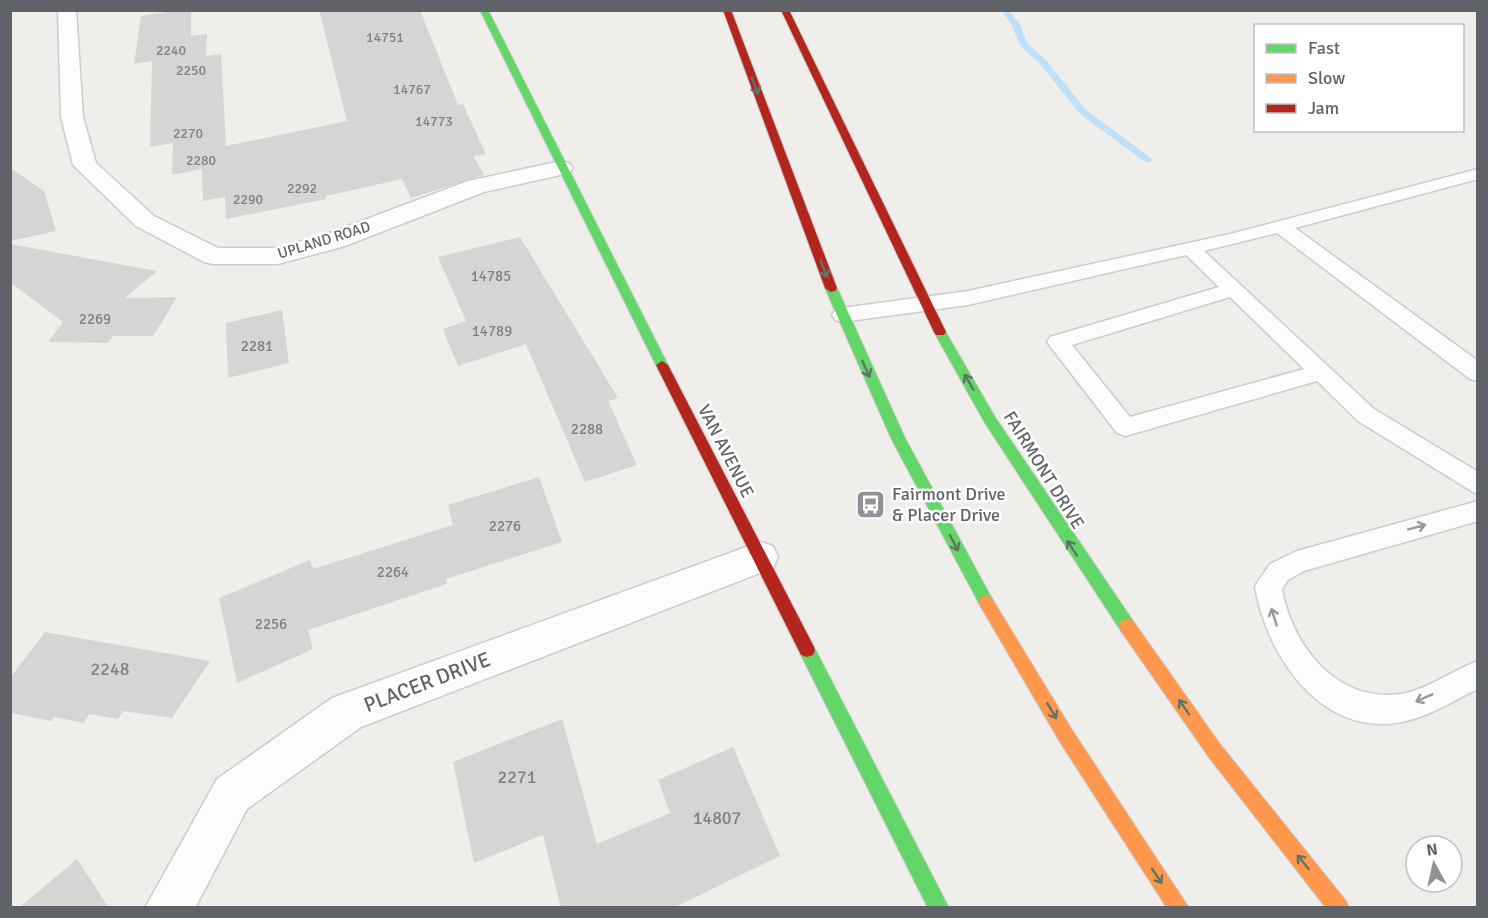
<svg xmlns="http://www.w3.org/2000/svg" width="1488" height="918" viewBox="0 0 1488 918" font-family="Signika,sans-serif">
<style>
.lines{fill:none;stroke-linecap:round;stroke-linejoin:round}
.stream{fill:#bfe0f9;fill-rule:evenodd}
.building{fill:#d6d5d3}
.lane-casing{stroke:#cbcccc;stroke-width:3}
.street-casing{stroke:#cbcccc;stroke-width:3}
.fast-casing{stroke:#cacacb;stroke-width:2}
.slow-casing{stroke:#cacacb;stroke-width:2}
.jam-casing{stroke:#cacacb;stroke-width:2}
.lane{fill:#fdfcfc;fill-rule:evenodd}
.street{fill:#fdfcfc;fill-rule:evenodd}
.fast{fill:#63d668;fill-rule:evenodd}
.slow{fill:#ff974d;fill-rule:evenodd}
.jam{fill:#b3261e;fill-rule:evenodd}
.oneway{stroke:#607468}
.oneway2{stroke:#96999c}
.labels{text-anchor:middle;stroke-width:5;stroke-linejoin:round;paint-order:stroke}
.far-number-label{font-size:14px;fill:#7e8184}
.far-street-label{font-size:15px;fill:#5f6368;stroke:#fff}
.number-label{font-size:15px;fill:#7e8184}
.street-label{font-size:18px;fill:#5f6368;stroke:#fff}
.poi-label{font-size:18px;fill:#5f6368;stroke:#fff;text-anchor:start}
.near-number-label{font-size:18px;fill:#7e8184}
.near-street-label{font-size:21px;fill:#5f6368;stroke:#fff}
</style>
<rect width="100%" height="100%" fill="#efeeea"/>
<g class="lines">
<!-- stream -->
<polygon class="stream" points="1001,10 1008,10 1019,23 1028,44 1045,59 1086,110 1151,158 1151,162 1145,162 1080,114 1039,63 1021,47 1011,24"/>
</g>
<!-- building -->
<g class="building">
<polygon points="179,10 191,10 191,36 207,34 206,56 221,54 226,146 347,121 319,10 420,10 458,105 463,104 486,154 473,156 484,175 411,198 402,179 326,196 326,199 226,219 225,197 203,201 202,169 172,175 173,143 150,147 152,61 134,64 141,16"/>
<polygon points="10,168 44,191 56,231 10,241"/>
<polygon points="520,237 618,398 608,401 637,465 585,482 526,344 458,366 443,329 466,321 438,257"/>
<polygon points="10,244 157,271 125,298 177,297 153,336 113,336 108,343 48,342 63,322 10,282"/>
<polygon points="282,310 289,363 228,378 226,323"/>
<polygon points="539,477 562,542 446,579 447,584 308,630 313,649 237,683 219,598 310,560 313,569 453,525 448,505"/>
<polygon points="45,632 210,661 172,718 123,711 118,719 89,714 84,723 54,717 51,721 10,713 10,678"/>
<polygon points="562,719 597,844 670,813 658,780 733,747 780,856 673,908 561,908 543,835 474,863 453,762"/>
<polygon points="77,859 109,908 19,908"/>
</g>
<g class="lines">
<defs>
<g id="lane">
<path d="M1478,169V179L1295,228L1478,361V381L1470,379L1277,233L1204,251L1374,409L1478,472V495L1358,421L1317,381L1125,436L1117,433L1047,342L1050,337L1219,287L1186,255L968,305L842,322L835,320L832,315L835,310L842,308L968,291L1230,234ZM1230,297L1304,369L1130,417L1072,345Z"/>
<path d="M1478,501V521L1304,571L1288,580L1282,589C1292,646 1337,703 1401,694C1427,690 1453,670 1478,661V689C1454,700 1429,717 1402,722C1321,738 1266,655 1255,586L1270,564L1297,551Z"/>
</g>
<g id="street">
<polygon points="58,10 76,10 83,117 96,163 154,216 218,248 278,248 327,234 468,181 561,161 569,163 573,168 569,173 484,192 345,246 278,264 213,264 204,262 136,226 73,165 61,117"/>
<polygon points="760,542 773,546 778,557 773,568 361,727 247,809 195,908 145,908 217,779 332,698"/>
</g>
<g id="fast">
<polygon points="480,10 488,10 668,365 666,368 662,369 656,365"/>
<polygon points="831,284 837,288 905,438 991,597 994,602 991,607 986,609 981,607 891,438 825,288"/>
<polygon points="940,328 944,329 995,417 1133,621 1135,626 1133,631 1127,633 1121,631 985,423 934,332"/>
<polygon points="807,643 813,645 949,908 928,908 801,655 799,650 801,645"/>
</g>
<g id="slow">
<polygon points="986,595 991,597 1072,730 1189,908 1167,908 1060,742 981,607 978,602 981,597"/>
<polygon points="1127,619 1133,621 1220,744 1346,901 1349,908 1326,908 1208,756 1121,631 1119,626 1121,621"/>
</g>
<g id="jam">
<polygon points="723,10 731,10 837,288 835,291 831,292 825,288"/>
<polygon points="781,10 789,10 946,332 944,335 936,335 934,332"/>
<polygon points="662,361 668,365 813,645 815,650 813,655 807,657 801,655 656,365"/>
</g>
</defs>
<!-- lane casing -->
<use href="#lane" class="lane-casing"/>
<!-- street casing -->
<use href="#street" class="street-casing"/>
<!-- fast casing -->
<use href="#fast" class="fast-casing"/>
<!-- slow casing -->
<use href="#slow" class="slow-casing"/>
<!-- jam casing -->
<use href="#jam" class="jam-casing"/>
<!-- lane -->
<use href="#lane" class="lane"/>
<!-- street -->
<use href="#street" class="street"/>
<!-- fast -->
<use href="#fast" class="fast"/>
<!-- slow -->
<use href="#slow" class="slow"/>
<!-- jam -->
<use href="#jam" class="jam"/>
</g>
<!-- one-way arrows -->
<defs><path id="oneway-shaft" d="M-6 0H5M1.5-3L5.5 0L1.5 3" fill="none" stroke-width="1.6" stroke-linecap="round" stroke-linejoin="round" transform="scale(1.5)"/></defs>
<g class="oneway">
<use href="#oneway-shaft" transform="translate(755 86) rotate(69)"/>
<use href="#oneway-shaft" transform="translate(824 269) rotate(69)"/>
<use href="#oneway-shaft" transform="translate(866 369) rotate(66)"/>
<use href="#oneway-shaft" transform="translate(969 382) rotate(-120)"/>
<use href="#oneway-shaft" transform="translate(954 543) rotate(62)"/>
<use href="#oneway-shaft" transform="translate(1072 548) rotate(-123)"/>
<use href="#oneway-shaft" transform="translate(1184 707) rotate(-125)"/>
<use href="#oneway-shaft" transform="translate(1052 711) rotate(59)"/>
<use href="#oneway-shaft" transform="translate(1303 862) rotate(-129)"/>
<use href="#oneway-shaft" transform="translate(1157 876) rotate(56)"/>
</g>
<g class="oneway2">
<use href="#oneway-shaft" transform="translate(1417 527) rotate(-15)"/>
<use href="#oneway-shaft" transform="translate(1274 617) rotate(-107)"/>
<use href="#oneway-shaft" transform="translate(1424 698) rotate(156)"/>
</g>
<!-- icons -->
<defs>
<symbol id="bus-square" viewBox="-11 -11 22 22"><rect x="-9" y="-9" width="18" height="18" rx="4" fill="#919496" stroke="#fff"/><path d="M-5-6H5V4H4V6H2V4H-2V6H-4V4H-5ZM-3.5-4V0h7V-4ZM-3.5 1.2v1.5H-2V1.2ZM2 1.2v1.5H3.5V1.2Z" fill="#fff"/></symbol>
</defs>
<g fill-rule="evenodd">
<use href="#bus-square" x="854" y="488" width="33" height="33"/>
</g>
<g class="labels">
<!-- far-number labels -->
<g class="far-number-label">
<text x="385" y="42">14751</text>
<text x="171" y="55">2240</text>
<text x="191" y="75">2250</text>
<text x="412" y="94">14767</text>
<text x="434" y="126">14773</text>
<text x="188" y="138">2270</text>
<text x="201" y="165">2280</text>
<text x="302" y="193">2292</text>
<text x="248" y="204">2290</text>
</g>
<!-- far-street labels -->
<g class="far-street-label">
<text transform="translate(324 240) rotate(-17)" y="5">UPLAND ROAD</text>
</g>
<!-- number labels -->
<g class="number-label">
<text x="491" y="281">14785</text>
<text x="95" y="324">2269</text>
<text x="492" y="336">14789</text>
<text x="257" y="351">2281</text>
<text x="587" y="434">2288</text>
<text x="505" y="531">2276</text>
<text x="393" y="577">2264</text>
<text x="271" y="629">2256</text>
</g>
<!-- street labels -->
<g class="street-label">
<text transform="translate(726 451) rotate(63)" y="6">VAN AVENUE</text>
<text transform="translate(1044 470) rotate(58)" y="6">FAIRMONT DRIVE</text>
</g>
<!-- poi labels -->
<g class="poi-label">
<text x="892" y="500">Fairmont Drive<tspan x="892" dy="21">&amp; Placer Drive</tspan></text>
</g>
<!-- near-number labels -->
<g class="near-number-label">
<text x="110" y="675">2248</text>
<text x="517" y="783">2271</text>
<text x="717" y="824">14807</text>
</g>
<!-- near-street labels -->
<g class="near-street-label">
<text transform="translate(427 682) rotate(-21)" y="7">PLACER DRIVE</text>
</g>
</g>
<!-- border -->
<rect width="1488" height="918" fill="none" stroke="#5f6368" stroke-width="24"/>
<!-- legend -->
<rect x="1254" y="24" width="210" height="108" fill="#ffffff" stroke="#bfc1c3" stroke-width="1.5"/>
<rect x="1266" y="44" width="30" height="9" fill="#63d668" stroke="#bfc1c3" stroke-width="1.5"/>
<text x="1308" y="54" font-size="18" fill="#5f6368">Fast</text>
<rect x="1266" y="74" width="30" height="9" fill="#ff974d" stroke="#bfc1c3" stroke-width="1.5"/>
<text x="1308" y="84" font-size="18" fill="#5f6368">Slow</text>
<rect x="1266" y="104" width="30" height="9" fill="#b3261e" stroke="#bfc1c3" stroke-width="1.5"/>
<text x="1308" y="114" font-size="18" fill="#5f6368">Jam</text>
<!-- north arrow -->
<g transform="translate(1434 864) rotate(352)"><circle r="28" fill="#ffffff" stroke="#bfc1c3" stroke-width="1.5"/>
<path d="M0-4.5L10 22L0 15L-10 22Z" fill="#919496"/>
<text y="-9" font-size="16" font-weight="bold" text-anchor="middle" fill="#5f6368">N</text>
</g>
</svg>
